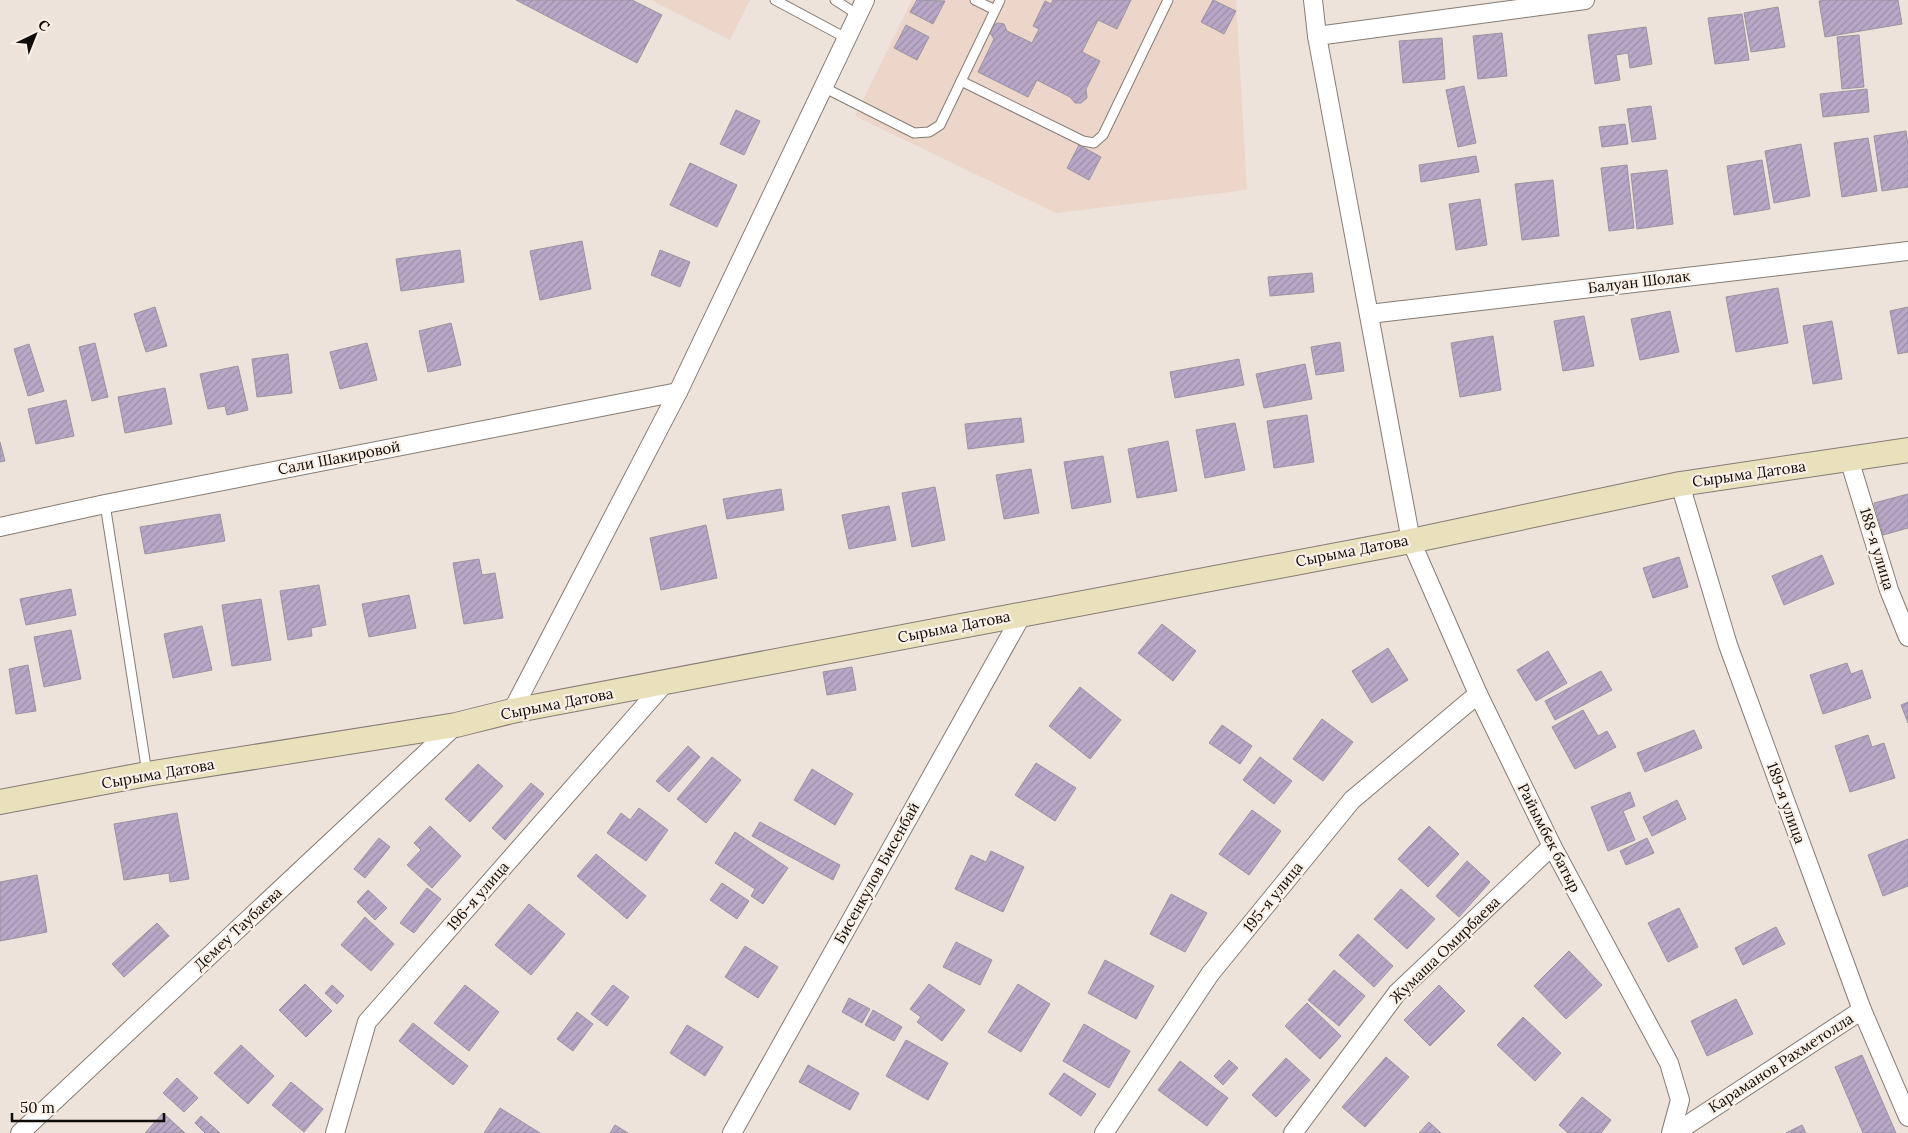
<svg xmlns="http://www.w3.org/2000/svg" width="1908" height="1133" viewBox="0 0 1908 1133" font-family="Lora,serif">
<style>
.education{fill:#ecd6c9}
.building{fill:url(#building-hatch);stroke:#9a949f}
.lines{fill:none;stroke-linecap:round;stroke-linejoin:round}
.lane-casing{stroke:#857c74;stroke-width:11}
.street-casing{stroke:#857c74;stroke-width:20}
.secondary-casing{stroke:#857c74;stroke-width:26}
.lane{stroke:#fff;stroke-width:9}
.street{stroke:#fff;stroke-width:18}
.secondary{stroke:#e9e0bc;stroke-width:24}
.labels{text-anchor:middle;stroke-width:4.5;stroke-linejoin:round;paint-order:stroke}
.street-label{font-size:15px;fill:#0e0b08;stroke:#faf0e7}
</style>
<defs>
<pattern id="building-hatch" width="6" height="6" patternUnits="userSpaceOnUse" patternTransform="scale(1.25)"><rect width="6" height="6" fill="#b8a7c6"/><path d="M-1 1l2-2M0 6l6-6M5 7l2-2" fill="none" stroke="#9d8ea9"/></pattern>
</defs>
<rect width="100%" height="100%" fill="#ede3da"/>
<!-- education -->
<g class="education">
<polygon points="651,0 750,0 730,40"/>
<polygon points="912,0 1236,0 1247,190 1056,213 855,116"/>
</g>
<!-- building -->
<g class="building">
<polygon points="516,0 632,0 662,15 637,63"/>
<polygon points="917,0 945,1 933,24 910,12"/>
<polygon points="1053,0 1131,0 1117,29 1098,20 1082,52 1100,61 1086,89 1087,98 1081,103 1075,103 1070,97 1037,80 1028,97 978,72 994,39 990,33 993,25 998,23 1004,24 1007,31 1032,43 1039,29 1033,26 1045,1 1051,4"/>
<polygon points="1213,0 1236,11 1224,34 1201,22"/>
<polygon points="1826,0 1898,0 1902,24 1825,37 1819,1"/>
<polygon points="1778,7 1785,47 1751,52 1744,13"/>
<polygon points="1742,14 1749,60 1715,64 1708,18"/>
<polygon points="906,25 929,37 917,60 894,48"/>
<polygon points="1646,27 1652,64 1630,68 1628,53 1616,55 1620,80 1595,84 1588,35"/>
<polygon points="1502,33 1507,76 1478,79 1473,36"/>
<polygon points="1859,35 1864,87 1842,89 1837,37"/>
<polygon points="1442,38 1445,79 1403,83 1399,41"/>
<polygon points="1464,86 1476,143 1458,147 1446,90"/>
<polygon points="1867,89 1869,112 1823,117 1820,94"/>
<polygon points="1651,106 1656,139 1632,142 1627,109"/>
<polygon points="736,110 760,121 744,155 720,144"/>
<polygon points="1625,124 1628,144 1602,147 1599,127"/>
<polygon points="1906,131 1908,146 1908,187 1882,191 1874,136"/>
<polygon points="1868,138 1877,191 1842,197 1834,143"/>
<polygon points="1801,144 1810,196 1774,203 1765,151"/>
<polygon points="1079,145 1101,157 1089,180 1067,168"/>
<polygon points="1476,156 1479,172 1421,182 1419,165"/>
<polygon points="1762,160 1770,209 1734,215 1727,166"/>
<polygon points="690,163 737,185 717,227 670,205"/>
<polygon points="1627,165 1634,228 1609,231 1601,168"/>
<polygon points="1667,170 1673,224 1637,229 1631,174"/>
<polygon points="1553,180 1559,236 1522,240 1515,184"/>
<polygon points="1480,199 1487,245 1456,250 1449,204"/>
<polygon points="582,241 591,289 540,300 530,251"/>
<polygon points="460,250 464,282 401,291 396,259"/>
<polygon points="660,250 690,262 680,287 651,275"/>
<polygon points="1312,273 1314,292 1270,296 1268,277"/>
<polygon points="1778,288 1788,343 1736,352 1726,297"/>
<polygon points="155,307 167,346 146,352 134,314"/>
<polygon points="1908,307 1908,352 1898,354 1890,311"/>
<polygon points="1670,311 1679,352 1640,360 1631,319"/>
<polygon points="1584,316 1594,366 1563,371 1554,321"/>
<polygon points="1832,321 1842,379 1813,384 1803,326"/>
<polygon points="451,323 461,365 428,372 419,331"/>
<polygon points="1493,336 1501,390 1460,397 1451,343"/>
<polygon points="1340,342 1344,371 1316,375 1311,347"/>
<polygon points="95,343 108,397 92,401 79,347"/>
<polygon points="367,343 377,380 340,389 330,352"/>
<polygon points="29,344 44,391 28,396 14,349"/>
<polygon points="288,354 292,393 257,397 252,359"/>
<polygon points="1239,359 1244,385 1175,398 1170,372"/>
<polygon points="1305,364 1312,399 1264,408 1256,374"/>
<polygon points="238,366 248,410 227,415 225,406 208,409 200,374"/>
<polygon points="165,388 172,424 125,433 118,397"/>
<polygon points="66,400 74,436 36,444 28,409"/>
<polygon points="1307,415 1314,462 1274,468 1267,421"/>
<polygon points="1021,418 1024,442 968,449 965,424"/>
<polygon points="1235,423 1245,470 1205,478 1196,430"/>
<polygon points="1168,441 1177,491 1137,498 1128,449"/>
<polygon points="0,442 5,461 0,462"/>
<polygon points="1103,456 1111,502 1072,509 1064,462"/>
<polygon points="1031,469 1039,513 1004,519 996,475"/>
<polygon points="935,487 945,540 912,547 902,493"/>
<polygon points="781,489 784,510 727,519 723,499"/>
<polygon points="1908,494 1908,528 1883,535 1874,503"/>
<polygon points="889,506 896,540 849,549 842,515"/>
<polygon points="220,514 225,541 145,554 140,527"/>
<polygon points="706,525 717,578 661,590 650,538"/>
<polygon points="1822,555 1834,584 1784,605 1772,576"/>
<polygon points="1679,557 1688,587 1653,598 1643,568"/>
<polygon points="479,559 482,575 495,573 503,618 464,624 453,563"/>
<polygon points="319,585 326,625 311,628 312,636 288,640 280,591"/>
<polygon points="71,589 76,615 26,625 20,599"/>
<polygon points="409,595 416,628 369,637 362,604"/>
<polygon points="261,599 271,660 232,666 222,605"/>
<polygon points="1162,624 1196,651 1173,681 1138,653"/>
<polygon points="202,626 212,670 173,678 164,634"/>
<polygon points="71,630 81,679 44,687 34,637"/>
<polygon points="1388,648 1408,680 1372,703 1352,671"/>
<polygon points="1548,651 1567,683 1536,701 1517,670"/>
<polygon points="1847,663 1851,674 1862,670 1871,698 1823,714 1810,675"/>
<polygon points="28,665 36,711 16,714 9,669"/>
<polygon points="852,667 856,690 827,695 823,672"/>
<polygon points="1601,671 1612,690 1555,720 1545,701"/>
<polygon points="1080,687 1121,720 1090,759 1049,726"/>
<polygon points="1908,702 1908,723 1901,705"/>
<polygon points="1583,710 1598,736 1607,731 1616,747 1575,769 1552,727"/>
<polygon points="1322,719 1353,742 1323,781 1293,759"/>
<polygon points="1222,725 1252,746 1240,764 1209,743"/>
<polygon points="1694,730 1702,748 1645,772 1637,753"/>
<polygon points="1868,735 1872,747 1884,743 1895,778 1850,792 1835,746"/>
<polygon points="688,746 700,757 669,792 656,781"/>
<polygon points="712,757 741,780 706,823 677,799"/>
<polygon points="1260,757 1292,781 1274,804 1243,780"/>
<polygon points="1036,763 1076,788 1055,821 1015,795"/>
<polygon points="478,764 503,786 470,822 445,799"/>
<polygon points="812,769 853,794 835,825 794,800"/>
<polygon points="531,783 544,794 505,840 492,828"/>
<polygon points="1630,792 1635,806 1623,811 1635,840 1608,851 1591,807"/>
<polygon points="1677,800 1686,819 1652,836 1643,817"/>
<polygon points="639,808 668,830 646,861 607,833 621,813 630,820"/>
<polygon points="1252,810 1281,831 1249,875 1219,854"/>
<polygon points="177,813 189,879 170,882 169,873 124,880 114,824"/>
<polygon points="760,822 840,865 833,880 752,836"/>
<polygon points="430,826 461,856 432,888 407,865 421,850 414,843"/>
<polygon points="1429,826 1459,854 1428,887 1398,859"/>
<polygon points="735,832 788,868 763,904 751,896 755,889 715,863"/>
<polygon points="379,838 390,847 365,878 354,869"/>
<polygon points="1647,838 1654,853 1626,865 1620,851"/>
<polygon points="1908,839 1908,886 1883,896 1868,855"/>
<polygon points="991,851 1024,867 1003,912 955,889 971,855 986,862"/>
<polygon points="596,854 646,896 627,919 577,876"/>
<polygon points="1467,861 1490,882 1459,917 1436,896"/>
<polygon points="37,875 47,932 0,941 0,882"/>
<polygon points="722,883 749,901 737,919 710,900"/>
<polygon points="427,888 441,899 414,933 400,923"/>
<polygon points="1401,889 1435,919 1407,949 1374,919"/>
<polygon points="368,890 387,908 375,920 357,902"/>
<polygon points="1171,894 1207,913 1185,952 1150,934"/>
<polygon points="529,904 565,934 531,975 495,945"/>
<polygon points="1679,908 1698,947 1668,962 1648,923"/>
<polygon points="365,917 394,944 371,971 341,945"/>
<polygon points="157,923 169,936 124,977 112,964"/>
<polygon points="1776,927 1785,944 1743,965 1735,948"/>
<polygon points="1358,934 1393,966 1374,987 1339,955"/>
<polygon points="956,942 992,960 980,985 943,967"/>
<polygon points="745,946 778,967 758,998 725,977"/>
<polygon points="1569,951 1602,985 1566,1019 1534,986"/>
<polygon points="1105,960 1154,986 1136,1019 1088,993"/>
<polygon points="1334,970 1365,996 1339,1026 1308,1000"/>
<polygon points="305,984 332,1011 306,1037 279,1010"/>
<polygon points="929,984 965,1010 942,1041 917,1022 921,1017 910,1009"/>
<polygon points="1018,984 1050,1004 1021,1052 988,1032"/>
<polygon points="332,985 344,996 337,1004 325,993"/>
<polygon points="465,985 499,1012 469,1051 434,1023"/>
<polygon points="613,985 629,997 607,1026 591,1014"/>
<polygon points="1439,985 1465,1011 1430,1046 1404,1020"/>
<polygon points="849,998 870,1009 862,1023 842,1012"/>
<polygon points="1736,999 1753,1034 1707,1056 1691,1021"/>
<polygon points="1307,1003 1341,1036 1320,1059 1285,1026"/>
<polygon points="873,1010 902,1027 894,1041 865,1025"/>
<polygon points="577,1012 593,1024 573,1051 557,1039"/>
<polygon points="1523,1017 1561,1053 1535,1081 1497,1045"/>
<polygon points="413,1023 468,1066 453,1085 399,1041"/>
<polygon points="1084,1024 1130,1051 1109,1088 1063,1061"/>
<polygon points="687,1025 723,1047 705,1076 670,1053"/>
<polygon points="906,1040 948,1063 928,1100 886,1076"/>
<polygon points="241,1045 274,1076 248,1104 214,1073"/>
<polygon points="1862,1055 1896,1133 1863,1133 1835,1067"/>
<polygon points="1386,1057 1409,1077 1365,1127 1342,1107"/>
<polygon points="1286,1058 1310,1080 1276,1117 1252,1095"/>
<polygon points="1229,1060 1238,1068 1223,1085 1214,1076"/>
<polygon points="1180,1061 1228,1098 1207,1126 1158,1090"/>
<polygon points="808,1065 859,1093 850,1110 799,1082"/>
<polygon points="1064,1073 1096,1094 1081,1116 1049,1094"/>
<polygon points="177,1078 198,1098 184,1112 163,1093"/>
<polygon points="291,1082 323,1109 304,1132 272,1105"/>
<polygon points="1582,1097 1611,1120 1601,1133 1568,1133 1559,1125"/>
<polygon points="500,1108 540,1133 484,1133"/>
<polygon points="163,1113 185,1133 145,1133"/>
<polygon points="201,1116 220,1133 205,1133 195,1123"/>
<polygon points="1429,1122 1441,1133 1419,1133"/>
<polygon points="615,1125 628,1133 610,1133"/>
<polygon points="1802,1125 1806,1133 1786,1133"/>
</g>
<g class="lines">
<defs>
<g id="lane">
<polyline points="775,0 846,38"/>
<polyline points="835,0 858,15"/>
<polyline points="975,0 995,10"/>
<polyline points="961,81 1083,141 1094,143 1103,135 1168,0"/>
<polyline points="823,87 914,133 929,132 940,125 1000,0"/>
<polyline points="105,504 147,773"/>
</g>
<g id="street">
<polyline points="1313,0 1317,36 1411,541 1478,694 1552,846 1669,1063 1680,1100 1671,1133"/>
<polyline points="1317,36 1585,0"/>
<polyline points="1369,314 1908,251"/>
<polyline points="1849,459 1889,590 1908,637"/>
<polyline points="1680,484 1728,645 1862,1010 1908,1117"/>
<polyline points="0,527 105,504 678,392"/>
<polyline points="512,711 678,392 865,0"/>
<polyline points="20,1133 456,725"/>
<polyline points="335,1133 367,1022 665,683"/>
<polyline points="732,1133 1023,613"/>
<polyline points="1104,1133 1210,974 1352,800 1478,694"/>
<polyline points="1293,1133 1397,993 1552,846"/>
<polyline points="1675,1133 1862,1010"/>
</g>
<polyline id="secondary" points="0,802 147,774 456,725 512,711 1411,541 1680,484 1908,450"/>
</defs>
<!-- lane casing -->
<use href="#lane" class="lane-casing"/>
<!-- street casing -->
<use href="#street" class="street-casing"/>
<!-- secondary casing -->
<use href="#secondary" class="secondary-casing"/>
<!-- lane -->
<use href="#lane" class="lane"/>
<!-- street -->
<use href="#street" class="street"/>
<!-- secondary -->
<use href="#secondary" class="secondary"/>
</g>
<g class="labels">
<!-- street labels -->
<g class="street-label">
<text transform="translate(1639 282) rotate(-7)" y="5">Балуан Шолак</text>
<text transform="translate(339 458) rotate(-11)" y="5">Сали Шакировой</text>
<text transform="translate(1749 474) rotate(-8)" y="5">Сырыма Датова</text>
<text transform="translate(1877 549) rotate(73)" y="5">188-я улица</text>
<text transform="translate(1352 551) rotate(-11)" y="5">Сырыма Датова</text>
<text transform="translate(954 627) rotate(-11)" y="5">Сырыма Датова</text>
<text transform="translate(557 704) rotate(-11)" y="5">Сырыма Датова</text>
<text transform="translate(158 774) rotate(-10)" y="5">Сырыма Датова</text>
<text transform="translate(1786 803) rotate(70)" y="5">189-я улица</text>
<text transform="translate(1549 838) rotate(63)" y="5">Райымбек батыр</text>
<text transform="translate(877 873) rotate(-61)" y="5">Бисенкулов Бисенбай</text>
<text transform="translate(478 896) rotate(-49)" y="5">196-я улица</text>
<text transform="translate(1273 897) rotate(-51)" y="5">195-я улица</text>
<text transform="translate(238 929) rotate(-43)" y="5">Демеу Таубаева</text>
<text transform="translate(1445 950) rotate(-44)" y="5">Жумаша Омирбаева</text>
<text transform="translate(1781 1063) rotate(-33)" y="5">Караманов Рахметолла</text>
</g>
</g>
<!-- north arrow -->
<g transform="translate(35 35) rotate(43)" stroke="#faf0e7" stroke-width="4" paint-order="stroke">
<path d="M0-4L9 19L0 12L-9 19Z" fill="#0e0b08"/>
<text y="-8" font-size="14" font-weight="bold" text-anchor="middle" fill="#0e0b08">С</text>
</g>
<!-- scale -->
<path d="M12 1113v8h152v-8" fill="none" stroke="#0e0b08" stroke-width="2.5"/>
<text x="20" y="1113" font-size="15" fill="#0e0b08" stroke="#faf0e7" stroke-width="4" paint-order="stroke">50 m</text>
</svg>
